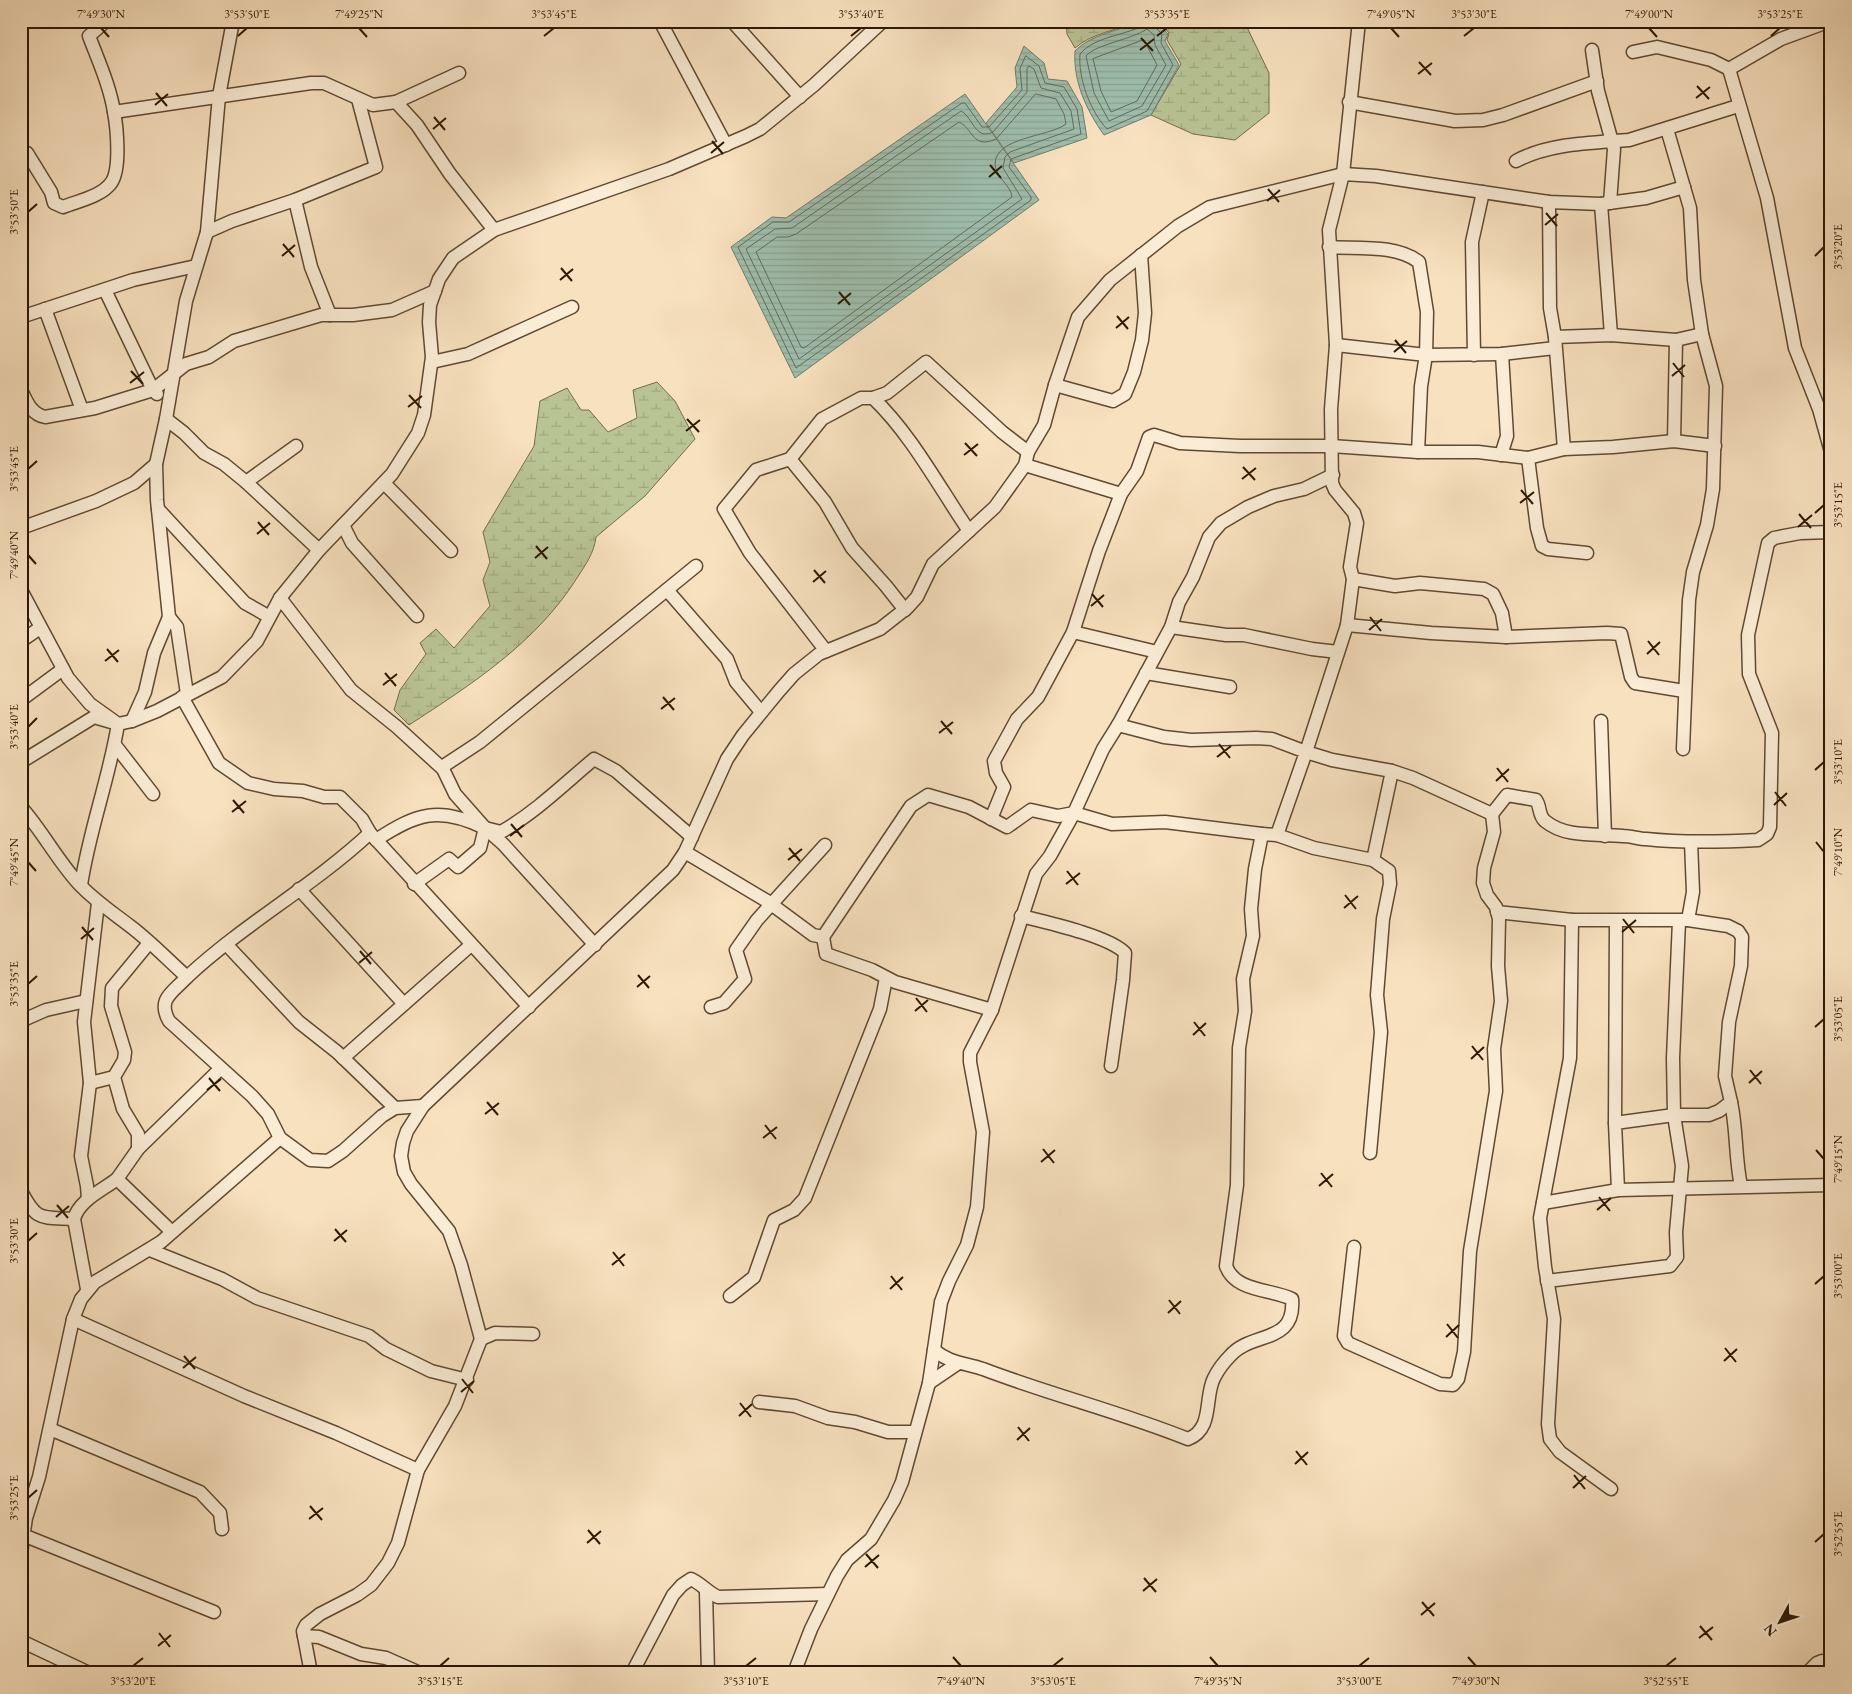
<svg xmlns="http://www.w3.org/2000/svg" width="1852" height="1694" viewBox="0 0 1852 1694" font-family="'EB Garamond',serif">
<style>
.wetland{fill:url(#wetland-marsh);stroke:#726e4c}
.water{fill:url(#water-rules);stroke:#707c69}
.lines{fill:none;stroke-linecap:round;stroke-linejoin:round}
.shore{stroke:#656b58;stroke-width:1}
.minor-casing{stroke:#5f4a31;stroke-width:15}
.minor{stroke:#faecd5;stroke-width:12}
.ticks{fill:none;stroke:#2c1802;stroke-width:2}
.neatline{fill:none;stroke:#2c1802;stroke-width:2}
.ticks-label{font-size:12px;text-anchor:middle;fill:#2c1802}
</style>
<defs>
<pattern id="wetland-marsh" width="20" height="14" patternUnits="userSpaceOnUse" patternTransform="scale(1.25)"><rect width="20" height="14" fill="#b9c495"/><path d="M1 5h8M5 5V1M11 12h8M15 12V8" fill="none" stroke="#9fa87f"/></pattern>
<pattern id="water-rules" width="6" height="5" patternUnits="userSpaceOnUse" patternTransform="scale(1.25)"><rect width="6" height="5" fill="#9ebead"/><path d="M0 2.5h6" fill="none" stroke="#88a393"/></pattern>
</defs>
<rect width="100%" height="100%" fill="#f8e1bf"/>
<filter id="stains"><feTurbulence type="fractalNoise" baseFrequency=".004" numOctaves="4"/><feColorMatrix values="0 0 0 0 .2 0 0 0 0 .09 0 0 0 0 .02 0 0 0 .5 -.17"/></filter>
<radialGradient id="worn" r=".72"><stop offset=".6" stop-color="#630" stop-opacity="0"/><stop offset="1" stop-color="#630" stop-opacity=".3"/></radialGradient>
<!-- wetland -->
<g class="wetland">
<path d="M1066,21H1139C1118,30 1092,33 1075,48L1067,34Z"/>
<polygon points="1155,21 1244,21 1269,73 1269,113 1235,140 1193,134 1151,115 1181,64 1167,40 1169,33 1161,24"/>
<path d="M657,382L675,401L695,439L645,496L596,537C594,553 586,564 577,578C536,643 472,684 409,725L394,710L400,690L426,654L420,643L436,629L454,648L490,606L483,580L490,562L483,532L534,446L540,401L567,388L581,410H589L608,432L637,418L633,390Z"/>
</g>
<!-- water -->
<g class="water">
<path d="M1141,21C1154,21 1159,24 1168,34L1165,41L1179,65L1151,115L1104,135C1087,111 1073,82 1075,51C1091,34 1119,31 1141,21Z"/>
<polygon points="1024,46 1044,63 1048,79 1067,81 1082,107 1087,138 1014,163 986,123 1017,87 1015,68"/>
<polygon points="965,94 1039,200 795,378 731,247 772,217 786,218"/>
</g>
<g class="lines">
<!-- shore -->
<g class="shore">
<path d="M1141,21L1138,28C1119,36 1093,38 1080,54C1078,78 1090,111 1107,129L1147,111L1173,65L1161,43L1162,34L1154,26L1153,21"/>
<path d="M1147,29L1154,35L1155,45L1166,65L1142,106L1109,121L1094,93L1086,56C1096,44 1131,40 1147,29Z"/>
<polygon points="1144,40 1157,65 1137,101 1111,112 1101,91 1093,59"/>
<polygon points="1026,56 1039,66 1045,83 1064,87 1077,109 1081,134 1011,159 1009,167 1031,197 1031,200 796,368 738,247 773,222 789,222 962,103 965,103 982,127 989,127 1022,90 1020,69"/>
<path d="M1029,66L1034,69L1041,88L1060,93L1071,111L1074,129L1010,152L1005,157L1003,168L1022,199L799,359L746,249L775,229L792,228L961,111C973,117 975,141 993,132L1027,92V69Z"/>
<path d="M1036,94L1056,99L1064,114L1066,124C1049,137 995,137 995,164C995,177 1011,185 1012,197L804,348L801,347L756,252L777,237H788L796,234L959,122C973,128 972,150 996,139Z"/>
</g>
<defs>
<g id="minor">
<polyline points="660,21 726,145"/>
<polyline points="732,21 800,97"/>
<polyline points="1592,50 1598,91 1614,149 1610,203"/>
<polyline points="1633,52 1657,47 1711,60 1729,69 1781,39 1830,21"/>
<polyline points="1729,69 1767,198 1795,348 1819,409 1831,452"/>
<polyline points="396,102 459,73"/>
<polyline points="1349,102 1455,121 1483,120 1503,115 1597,81"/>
<polyline points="114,112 311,83 324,83 373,105 396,102 417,125 450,174 494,230"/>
<polyline points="1667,129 1690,208 1694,280 1702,334 1716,386 1713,489 1707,525 1693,572 1689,600 1683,749"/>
<path d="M21,156L27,153L51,192L54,203L63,207C78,201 102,196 111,183C121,170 117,128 114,112C110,86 98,60 89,36L106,21"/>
<path d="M1516,161C1549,143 1592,143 1629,140L1738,106"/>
<polyline points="295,200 311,267 330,315"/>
<polyline points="1549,202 1550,308 1555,337 1564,449"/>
<polyline points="1601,204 1611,335"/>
<polyline points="207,232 232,221 295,200 376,167 358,99"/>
<path d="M1329,247C1357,249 1396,244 1419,262L1427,312L1426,355L1421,386L1418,452"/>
<polyline points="105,290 153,390 157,394"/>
<polyline points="45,309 82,410"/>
<polyline points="21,317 133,280 196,266"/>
<polyline points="1555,337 1611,335 1676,340 1702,334"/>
<polyline points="1336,345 1426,355 1502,354 1555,348"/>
<polyline points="1474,355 1472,242 1483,192"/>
<polyline points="432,362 468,354 572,307"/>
<polyline points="1055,385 1113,401 1125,394 1134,372 1142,340 1145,313 1141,255"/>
<path d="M21,390C27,402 31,414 45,417L95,408L153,390L186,364L209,357L234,341L321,315H353L392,310L435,291"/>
<polyline points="873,398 887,393 926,362 1002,432 1028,452"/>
<polyline points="166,419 184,433 204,453 224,464 246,482 319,550"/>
<polyline points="1674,441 1676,340"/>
<polyline points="1501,455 1507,436 1502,354"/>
<polyline points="1528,458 1537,528 1542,546 1548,549 1587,553"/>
<polyline points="790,459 825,502 852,548 886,586 905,610"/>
<polyline points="1025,465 1121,494"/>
<polyline points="246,482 296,446"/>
<polyline points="384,483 451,551"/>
<polyline points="158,509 245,603 268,616"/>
<polyline points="343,525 352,543 417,616"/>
<polyline points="21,528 96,501 134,483 156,464"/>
<polyline points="1353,579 1395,586 1420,583 1484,589 1493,594 1502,613 1506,637"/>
<path d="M21,590L68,678L90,704L118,724C109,779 89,831 81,885"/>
<polyline points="667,590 727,659 736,682 761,712"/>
<path d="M280,598L351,690L397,727L443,769L455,794L485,828C439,806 417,813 376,840"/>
<polyline points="169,617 177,627 187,694"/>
<polyline points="1347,625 1431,633 1506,637 1607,633 1621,634 1631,677 1635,683 1684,691"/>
<polyline points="1171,627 1226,635 1244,635 1312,649 1338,652"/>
<polyline points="1073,632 1099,551 1121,494 1137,471 1149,437 1154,435 1180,443 1240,446 1331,446 1418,452 1478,452 1528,458 1564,449 1613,447 1674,441 1715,446"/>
<polyline points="21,641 40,628"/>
<path d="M826,651L750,553L724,509L756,470L790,459L822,419L861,398H873C911,434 939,487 969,531"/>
<polyline points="1146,673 1230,687"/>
<polyline points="182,697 219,763 248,783 274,789 303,791 324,797 340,797 362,819 370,833"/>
<polyline points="21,700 63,669"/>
<polyline points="132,721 145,692 154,653 169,617 157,500 156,464 166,419 186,301 207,232 219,96 233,21"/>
<polyline points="1601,721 1605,836"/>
<polyline points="115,745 153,794"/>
<polyline points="21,762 94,717 118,724 132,721 157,711 222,677 257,641 280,598 319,550 392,474 418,433 424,415 432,357 429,322 430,305 439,279 453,258 494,230 669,169 746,136 760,129 814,85 883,21"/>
<polyline points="443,769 445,765 480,742 696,566"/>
<path d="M21,807C43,832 57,860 79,884C95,901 112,912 130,926C150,941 168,960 187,977C172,993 157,999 169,1021L252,1096L268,1114L280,1138L310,1160L328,1161L343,1151L382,1116L395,1108L423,1106"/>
<path d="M1492,814L1507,795L1536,800C1541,807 1538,815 1545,821C1567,839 1598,833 1623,836C1631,836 1639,839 1646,839C1684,843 1721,842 1758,840L1767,834L1770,827L1772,733L1749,674L1748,635L1768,543L1774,538L1800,533L1831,532"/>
<polyline points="991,819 1004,787 996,773 994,761 1017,719 1038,697 1073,632 1157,652"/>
<polyline points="1277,835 1314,848 1373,860 1389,871 1390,884 1383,919 1377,995 1381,1032 1370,1153"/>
<polyline points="685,852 767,901 813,935 823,937 826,954 872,970 895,982 992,1010"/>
<polyline points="1373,860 1392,771"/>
<polyline points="414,884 449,859 458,867 480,848 485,828"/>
<polyline points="299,889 404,1004"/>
<polyline points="1497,912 1572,920 1688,920 1728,926 1738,931 1742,937 1741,966 1729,1022 1725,1076 1731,1102 1719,1111 1709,1115 1674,1115 1615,1123 1618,1190"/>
<path d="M1021,916C1045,922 1109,936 1125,953L1123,980L1111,1066"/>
<polyline points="1572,920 1570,1058 1540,1218 1545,1267 1554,1319 1548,1424 1550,1439 1560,1452 1611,1489"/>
<polyline points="1688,920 1693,892 1691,842"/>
<polyline points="823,937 911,806 928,795 969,807 1007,827 1031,810 1058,816 1074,813 1112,824 1165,822 1262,834"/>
<polyline points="226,944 299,1022 337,1052 395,1108"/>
<path d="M595,945L503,844L485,828L501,832C536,812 564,784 594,759L616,771L692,837"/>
<path d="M187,977C244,924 313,886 370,833L529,1007"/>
<polyline points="711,1007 724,1003 745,979 736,950 757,920 825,845"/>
<polyline points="21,1021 46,1010 86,1001"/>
<polyline points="343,1058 471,945"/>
<polyline points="90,1083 114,1077"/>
<path d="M1731,1102C1737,1130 1735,1158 1741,1186"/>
<polyline points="1615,1123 1616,921"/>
<polyline points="138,1149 138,1134 123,1109 114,1077 124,1060 125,1052 111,1006 112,988 149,943"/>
<path d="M21,1191C37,1222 41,1217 74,1219"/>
<polyline points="88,1199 87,1186 81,1156 90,1083 84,1022 98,903"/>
<polyline points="1543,1203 1618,1190 1831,1185"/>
<polyline points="172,1232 117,1179 138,1149 220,1069"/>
<polyline points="1354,1247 1344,1336 1348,1343 1440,1384 1453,1385 1458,1379 1464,1352 1470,1251 1496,1091 1494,1049 1501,1001 1498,966 1499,919 1496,907 1487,895 1483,883 1484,868 1494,832 1492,814 1413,778 1392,771 1332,760 1306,752 1347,625 1353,579 1350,567 1357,523 1354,513 1335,490 1332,483 1331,409 1336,345 1329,230 1343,174 1359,21"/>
<polyline points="150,1250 222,1279 257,1298 369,1336 386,1349 431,1371 467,1380"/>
<polyline points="1547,1281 1670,1266 1677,1257 1676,1232 1682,1166 1674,1115 1673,1058 1679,921"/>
<path d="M87,1289L74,1219C79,1200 103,1190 117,1179"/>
<polyline points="730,1296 754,1277 774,1220 794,1210 805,1198 880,1009 886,978"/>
<polyline points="73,1319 244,1396 336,1433 418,1470"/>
<polyline points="481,1339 495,1333 533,1334"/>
<path d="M934,1350C949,1363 965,1363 983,1369C1051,1395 1121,1412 1188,1439C1214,1429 1204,1397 1214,1378C1218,1370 1224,1362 1230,1356C1251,1331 1296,1345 1292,1299C1272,1289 1235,1292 1226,1266L1237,1185L1239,1048L1245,1011L1243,979L1253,936L1251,909L1255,869L1262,834L1277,835L1306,752L1272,739L1256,738L1191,740L1164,737L1118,725"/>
<polyline points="929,1383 957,1364"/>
<polyline points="759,1402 795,1406 828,1418 855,1422 888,1432 914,1432"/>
<polyline points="50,1429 200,1492 220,1513 222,1529"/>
<polyline points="23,1535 214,1612"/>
<polyline points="21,1552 26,1518 39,1477 73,1319 81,1299 95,1282 161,1242 280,1138"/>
<polyline points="706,1592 708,1673"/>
<polyline points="304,1636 319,1637 361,1654 386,1658 420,1673"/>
<polyline points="21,1641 89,1673"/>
<polyline points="311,1673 303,1631 306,1625 320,1614 357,1595 371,1585 388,1563 398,1543 418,1470 455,1406 481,1339 461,1265 449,1231 411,1184 404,1172 401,1156 403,1143 407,1131 423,1106 673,870 685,852 727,759 743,735 779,691 794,674 819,654 880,629 908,607 917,597 933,564 995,507 1025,465 1028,452 1044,425 1055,385 1078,317 1110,280 1178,226 1210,207 1343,174 1376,176 1549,202 1601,204 1646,198 1684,187"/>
<path d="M632,1673L673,1595L682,1585L691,1579C702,1584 707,1592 718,1597L828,1594"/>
<polyline points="794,1673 811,1629 837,1576 847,1560 871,1539 894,1500 902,1482 929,1383 941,1302 949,1281 967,1245 977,1207 983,1132 970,1062 970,1053 992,1010 1036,874 1050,856 1074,813 1103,749 1118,725 1171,627 1179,602 1193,577 1209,537 1221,523 1248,507 1274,496 1304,489 1333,475"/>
<polyline points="1807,1673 1817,1663 1822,1661 1831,1666"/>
</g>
</defs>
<!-- minor casing -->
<use href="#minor" class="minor-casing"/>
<!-- minor -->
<use href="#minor" class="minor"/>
</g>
<!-- ticks -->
<path class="ticks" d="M101,28L109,37M359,28L367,37M1391,28L1399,37M1649,28L1657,37M238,36L247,28M544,36L554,28M851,36L861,28M1157,36L1167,28M1464,36L1474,28M1771,36L1780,28M1141,38L1153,51M1140,50L1154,39M1419,62L1431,75M1418,74L1432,63M1697,86L1709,99M156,93L167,106M1696,98L1710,87M155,105L168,94M434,117L445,130M433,129L446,118M712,141L723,154M711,153L724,142M990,165L1001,178M989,177L1002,166M1268,189L1279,202M1267,201L1280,190M28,212L37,204M1546,213L1557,226M1545,225L1558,214M283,244L294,257M282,256L295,245M1815,256L1824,247M561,268L572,281M560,280L573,269M839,292L850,305M838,304L851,293M1117,316L1128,329M1116,328L1129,317M1395,340L1406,353M1394,352L1407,341M1673,363L1684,377M131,371L143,384M1672,376L1685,365M130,383L144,372M409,395L421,408M408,407L422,396M687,419L699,432M686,431L700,420M965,443L977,456M964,455L978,444M1243,467L1255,480M28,469L37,461M1242,479L1256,468M1521,490L1533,504M1520,503L1534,492M1815,513L1824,505M1799,514L1811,528M258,522L269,535M1798,527L1812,515M257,534L270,523M536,546L547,559M28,555L36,564M535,558L548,547M814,570L825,583M813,582L826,571M1092,594L1103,607M1091,606L1104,595M1370,617L1381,631M1369,630L1382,619M1648,641L1659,655M107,649L118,662M1647,654L1660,642M105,661L119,650M385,673L396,686M383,685L397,674M663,697L674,710M661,709L675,698M941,721L952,734M28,727L37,718M939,733L953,722M1219,744L1230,758M1217,757L1231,746M1497,768L1508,782M1815,770L1824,762M1496,781L1509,769M1775,792L1786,806M233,800L244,813M1774,805L1787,793M232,812L246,801M511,824L522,837M510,836L524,825M1816,842L1824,852M789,848L800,861M788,860L802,849M28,862L36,871M1067,871L1078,885M1066,884L1080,873M1345,895L1356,909M1344,908L1358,896M1623,919L1634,933M82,927L93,940M1622,932L1636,920M81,939L94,928M360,951L371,964M359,963L372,952M638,975L649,988M28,984L37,976M637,987L650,976M916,998L927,1012M915,1011L928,1000M1194,1022L1205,1036M1815,1027L1824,1019M1193,1035L1206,1023M1472,1046L1483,1060M1471,1059L1484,1047M1750,1070L1761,1084M209,1078L220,1091M1749,1083L1762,1071M207,1090L221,1079M487,1102L498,1115M485,1114L499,1103M765,1125L776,1139M763,1138L777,1127M1043,1149L1054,1163M1816,1150L1824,1159M1041,1162L1055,1150M1321,1173L1332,1187M1319,1186L1333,1174M1599,1197L1610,1211M57,1205L68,1218M1597,1210L1611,1198M56,1217L69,1206M335,1229L346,1242M28,1241L37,1233M334,1241L347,1230M613,1252L624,1266M612,1265L625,1254M891,1276L902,1290M1815,1284L1824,1276M890,1289L903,1277M1169,1300L1180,1314M1168,1313L1181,1301M1447,1324L1458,1338M1446,1337L1459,1325M1725,1348L1736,1362M184,1356L195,1369M1724,1361L1737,1349M183,1368L196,1357M462,1379L473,1393M461,1392L474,1381M740,1403L751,1417M739,1416L752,1404M1018,1427L1029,1441M1017,1440L1030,1428M1296,1451L1307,1465M1295,1464L1308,1452M1574,1475L1585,1489M1573,1488L1586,1476M28,1498L37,1490M310,1506L322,1520M309,1519L323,1508M588,1530L600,1544M1815,1542L1824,1534M587,1543L601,1531M866,1554L878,1568M865,1567L879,1555M1144,1578L1156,1592M1143,1591L1157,1579M1422,1602L1434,1616M1421,1615L1435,1603M1700,1626L1712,1640M159,1633L170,1647M1699,1638L1713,1627M158,1646L171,1635M953,1657L961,1666M1210,1657L1218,1666M1468,1657L1476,1666M133,1666L143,1658M440,1666L449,1658M746,1666L756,1658M1053,1666L1063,1658M1359,1666L1369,1658M1666,1666L1676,1658"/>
<!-- margin -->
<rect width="1852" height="1694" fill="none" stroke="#f8e1bf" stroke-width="55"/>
<!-- north arrow -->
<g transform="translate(1780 1622) rotate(230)" stroke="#faecd5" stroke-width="4" paint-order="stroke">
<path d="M0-4L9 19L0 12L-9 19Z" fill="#2c1802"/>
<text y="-8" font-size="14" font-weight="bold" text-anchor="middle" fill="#2c1802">N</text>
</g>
<rect x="28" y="28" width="1796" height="1638" class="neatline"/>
<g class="ticks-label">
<text x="101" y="18">7°49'30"N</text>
<text x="247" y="18">3°53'50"E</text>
<text x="359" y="18">7°49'25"N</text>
<text x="554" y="18">3°53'45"E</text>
<text x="861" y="18">3°53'40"E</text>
<text x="1167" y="18">3°53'35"E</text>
<text x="1391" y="18">7°49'05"N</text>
<text x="1474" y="18">3°53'30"E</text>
<text x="1649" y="18">7°49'00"N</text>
<text x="1780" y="18">3°53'25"E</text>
<text transform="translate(14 212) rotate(-90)" y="4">3°53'50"E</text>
<text transform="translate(1838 247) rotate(-90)" y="4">3°53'20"E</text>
<text transform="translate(14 469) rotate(-90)" y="4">3°53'45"E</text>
<text transform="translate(1838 505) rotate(-90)" y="4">3°53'15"E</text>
<text transform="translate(14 555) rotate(-90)" y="4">7°49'40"N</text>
<text transform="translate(14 727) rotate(-90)" y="4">3°53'40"E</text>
<text transform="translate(1838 762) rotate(-90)" y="4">3°53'10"E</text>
<text transform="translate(1838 852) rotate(-90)" y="4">7°49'10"N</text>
<text transform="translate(14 862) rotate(-90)" y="4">7°49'45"N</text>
<text transform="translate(14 984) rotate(-90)" y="4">3°53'35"E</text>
<text transform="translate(1838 1019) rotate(-90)" y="4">3°53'05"E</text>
<text transform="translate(1838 1159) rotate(-90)" y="4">7°49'15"N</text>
<text transform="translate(14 1241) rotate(-90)" y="4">3°53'30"E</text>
<text transform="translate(1838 1276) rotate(-90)" y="4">3°53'00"E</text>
<text transform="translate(14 1498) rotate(-90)" y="4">3°53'25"E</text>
<text transform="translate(1838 1534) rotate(-90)" y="4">3°52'55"E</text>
<text x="133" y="1685">3°53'20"E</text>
<text x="440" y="1685">3°53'15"E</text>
<text x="746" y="1685">3°53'10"E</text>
<text x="961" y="1685">7°49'40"N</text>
<text x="1053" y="1685">3°53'05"E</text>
<text x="1218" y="1685">7°49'35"N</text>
<text x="1359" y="1685">3°53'00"E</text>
<text x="1476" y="1685">7°49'30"N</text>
<text x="1666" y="1685">3°52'55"E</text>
</g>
<rect width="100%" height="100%" filter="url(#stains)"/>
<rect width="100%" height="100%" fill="url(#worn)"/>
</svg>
